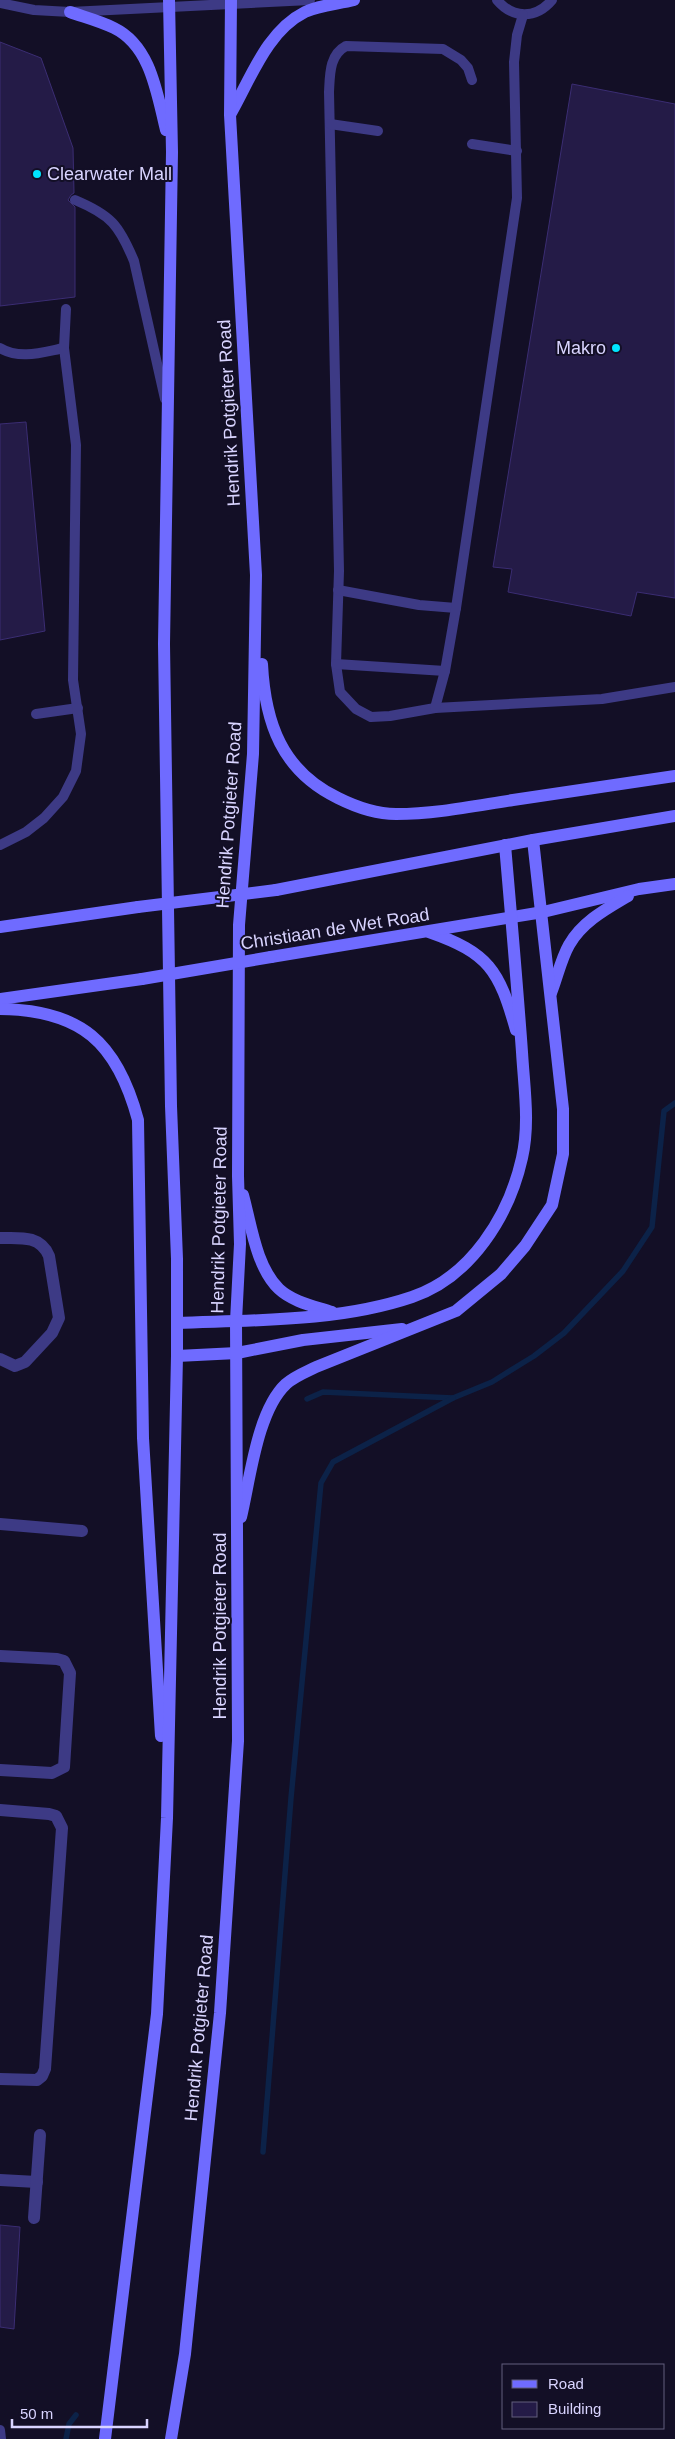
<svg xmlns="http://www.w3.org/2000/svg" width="675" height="2439" viewBox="0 0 675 2439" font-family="Arial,sans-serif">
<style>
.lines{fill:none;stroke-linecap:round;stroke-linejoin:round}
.stream{stroke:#0c2248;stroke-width:5.5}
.building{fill:#241b47;stroke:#3b2d73}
.lane{stroke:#3d3a85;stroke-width:10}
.street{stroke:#3d3a85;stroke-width:12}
.secondary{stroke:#6f6bff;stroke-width:12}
.secondary-bridge{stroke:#6f6bff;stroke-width:12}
.poi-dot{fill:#00e5ff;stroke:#130f26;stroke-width:2}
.labels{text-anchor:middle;stroke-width:4;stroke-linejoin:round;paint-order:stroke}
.poi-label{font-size:18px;fill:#d9d4ff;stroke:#130f26;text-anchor:start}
.street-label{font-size:18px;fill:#d9d4ff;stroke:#130f26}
</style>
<rect width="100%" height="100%" fill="#130f26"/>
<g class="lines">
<!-- stream -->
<g class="stream">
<polyline points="307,1399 323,1392 453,1398 492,1382 534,1356 564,1333 623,1271 652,1227 664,1111 675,1103"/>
<polyline points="263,2152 291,1798 321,1483 333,1462 453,1398"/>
<polyline points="66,2439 69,2424 76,2415"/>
</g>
</g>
<!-- building -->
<g class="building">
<polygon points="0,42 41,58 73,148 74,193 71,195 68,200 75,207 75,297 0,306"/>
<polygon points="572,84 675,104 675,598 637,592 631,616 508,592 512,569 493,567"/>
<polygon points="26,422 45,631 0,640 0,424"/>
<polygon points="0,2225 20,2227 14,2329 0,2327"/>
</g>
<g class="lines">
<!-- lane -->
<g class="lane">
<path d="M497,0C513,19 536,19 552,0"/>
<polyline points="0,3 34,10 70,12 310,0"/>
<path d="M472,80L468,68L461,60L443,49L346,46C329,55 330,75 329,92L339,571L336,664L340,692L356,709L371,717L390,716L435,708L602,699L675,687"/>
<polyline points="330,124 378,131"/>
<polyline points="472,144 517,151"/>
<path d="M75,200C111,215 119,225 134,261L165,399"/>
<path d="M0,348C20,360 43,352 64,348"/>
<polyline points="338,590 419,605 456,608"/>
<polyline points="336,664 445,671"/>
<polyline points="435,708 445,671 456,608 517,198 514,62 517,35 523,15"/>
<polyline points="36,714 78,708"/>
<polyline points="0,845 26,832 44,818 63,797 76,771 81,734 73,680 76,445 64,348 66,309"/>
<polyline points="0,2430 1,2439"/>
</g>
<!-- street -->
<g class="street">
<path d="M0,1238C20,1238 40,1235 49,1256L59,1318L52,1333L25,1362L15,1366L0,1359"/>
<polyline points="0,1524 82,1531"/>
<polyline points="0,1656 57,1659 64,1661 70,1673 64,1767 52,1773 0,1770"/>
<polyline points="0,1810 49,1814 56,1816 62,1828 45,2069 42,2076 37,2080 0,2079"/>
<polyline points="0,2180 37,2182"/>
<polyline points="34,2218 40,2135"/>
</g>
<!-- secondary -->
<g class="secondary">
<path d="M70,12C84,17 100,21 114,28C151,46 157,94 166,130"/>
<path d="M231,113C251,78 267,31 305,12C319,5 339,4 354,0"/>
<path d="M262,664C265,723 282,771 338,798C356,807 376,814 396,814C436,814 474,806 513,800C567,792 621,784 675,776"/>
<polyline points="276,890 533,840 675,816"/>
<polyline points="0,927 138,907"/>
<path d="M429,932C489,953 499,970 516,1030"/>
<polyline points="271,957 543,912 639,889 675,884"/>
<path d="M551,993C557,978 561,959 569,945C582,922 606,909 628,896"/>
<polyline points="0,999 142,979"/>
<path d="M0,1009C81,1010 117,1042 138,1120L143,1438L161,1736"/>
<path d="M243,1195C251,1224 256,1267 279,1289C293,1302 314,1306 332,1312"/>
<path d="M177,1323C254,1320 338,1322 412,1297C471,1277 509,1216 522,1158C530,1123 524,1087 522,1052C517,983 511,914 505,845"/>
<polyline points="177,1356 237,1353 303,1340 402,1329"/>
<path d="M241,1517C250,1480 257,1411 286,1384C295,1376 306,1372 316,1367L456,1311L501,1274L525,1246L552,1205L563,1154V1109L533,840"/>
<polyline points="105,2439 157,2014 167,1818 177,1356 177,1259 171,1106 164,644 172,152 169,0"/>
<polyline points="171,2439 185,2354 220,2013 238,1741 236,1321 240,1244 238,1176 239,925 253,754 256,575 230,115 231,0"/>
</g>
<!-- secondary-bridge -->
<g class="secondary-bridge">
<polyline points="138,907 276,890"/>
<polyline points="142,979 271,957"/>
</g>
</g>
<!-- markers -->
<g class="poi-dot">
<circle cx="37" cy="174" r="5"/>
<circle cx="616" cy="348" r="5"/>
</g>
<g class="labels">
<!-- poi labels -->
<g class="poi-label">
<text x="47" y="180">Clearwater Mall</text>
<text x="606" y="354" text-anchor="end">Makro</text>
</g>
<!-- street labels -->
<g class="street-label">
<text transform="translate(229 413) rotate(-93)" y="6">Hendrik Potgieter Road</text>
<text transform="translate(229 815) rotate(-86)" y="6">Hendrik Potgieter Road</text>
<text transform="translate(335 929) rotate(-9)" y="6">Christiaan de Wet Road</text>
<text transform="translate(219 1220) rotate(-89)" y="6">Hendrik Potgieter Road</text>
<text transform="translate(220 1626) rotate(-90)" y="6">Hendrik Potgieter Road</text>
<text transform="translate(199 2028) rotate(-85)" y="6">Hendrik Potgieter Road</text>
</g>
</g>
<!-- legend -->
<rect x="502" y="2364" width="162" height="65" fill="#130f26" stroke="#625e7d"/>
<rect x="512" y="2380" width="25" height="8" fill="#6f6bff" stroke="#625e7d"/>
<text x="548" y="2389" font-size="15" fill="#d9d4ff">Road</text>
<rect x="512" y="2402" width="25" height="15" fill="#241b47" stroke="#625e7d"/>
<text x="548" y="2414" font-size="15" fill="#d9d4ff">Building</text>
<!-- scale -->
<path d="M12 2419v8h135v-8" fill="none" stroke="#d9d4ff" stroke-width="2.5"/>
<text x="20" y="2419" font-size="15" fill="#d9d4ff" stroke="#130f26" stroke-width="4" paint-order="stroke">50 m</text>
</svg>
